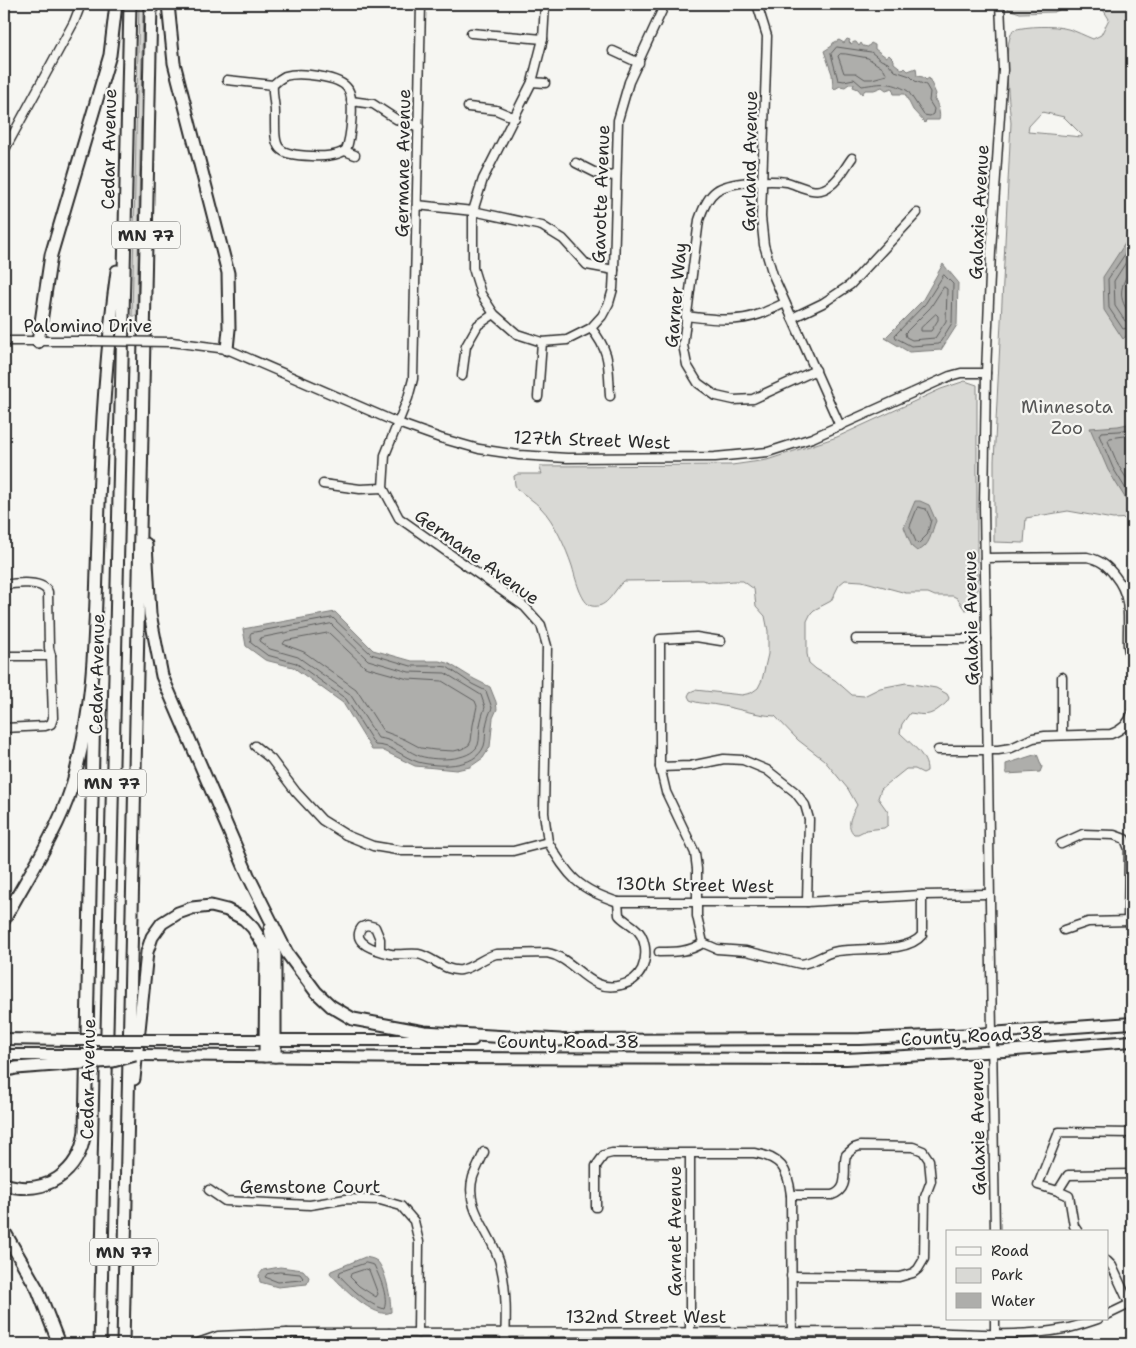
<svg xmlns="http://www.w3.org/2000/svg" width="1136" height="1348" viewBox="0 0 1136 1348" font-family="'Shantell Sans',sans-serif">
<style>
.green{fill:#d9d9d5;stroke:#828280;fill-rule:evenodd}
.water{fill:#aeaeab;stroke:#7a7a78}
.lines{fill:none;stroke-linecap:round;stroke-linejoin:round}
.shore{stroke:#5f5f5e;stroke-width:1}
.minor-casing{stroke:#2b2b2b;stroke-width:11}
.major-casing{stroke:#2b2b2b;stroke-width:14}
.highway-casing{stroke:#2b2b2b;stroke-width:15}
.minor{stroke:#f6f6f2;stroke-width:8}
.major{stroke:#f6f6f2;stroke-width:10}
.highway{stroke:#f6f6f2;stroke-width:11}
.minor-bridge-casing{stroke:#2b2b2b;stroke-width:11;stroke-linecap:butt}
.major-bridge-casing{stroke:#2b2b2b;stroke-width:14;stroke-linecap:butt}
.highway-bridge-casing{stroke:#2b2b2b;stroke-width:15;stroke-linecap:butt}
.minor-bridge{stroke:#f6f6f2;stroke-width:8}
.major-bridge{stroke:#f6f6f2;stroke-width:10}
.highway-bridge{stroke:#f6f6f2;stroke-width:11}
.labels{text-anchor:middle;stroke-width:4.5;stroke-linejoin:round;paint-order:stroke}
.shield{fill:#f6f6f2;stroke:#686867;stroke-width:1}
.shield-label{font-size:16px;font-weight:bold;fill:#2b2b2b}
.street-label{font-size:18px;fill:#2b2b2b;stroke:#f6f6f2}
.park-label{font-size:18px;fill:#565656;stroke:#f6f6f2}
</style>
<rect width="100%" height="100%" fill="#f6f6f2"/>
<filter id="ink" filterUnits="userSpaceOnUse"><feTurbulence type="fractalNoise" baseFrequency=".02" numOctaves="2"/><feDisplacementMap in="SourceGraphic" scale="10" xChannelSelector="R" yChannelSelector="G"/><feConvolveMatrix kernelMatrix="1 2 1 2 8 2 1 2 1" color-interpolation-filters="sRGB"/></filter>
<g filter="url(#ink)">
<!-- green -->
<g class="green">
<polygon points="139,4 143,4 137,316 132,316"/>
<polygon points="1008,4 1062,4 1059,10 1054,12 1020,13 1008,9"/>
<path d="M1097,4H1132V490H1121L1132,509V518L1113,519L1068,511L1026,518L1024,543L994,542V461L1011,123C1009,100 1002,48 1013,30C1026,26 1054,25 1068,29C1076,31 1085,36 1093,39L1101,35L1109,19L1104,11ZM1042,112L1064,117L1082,135V137L1028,132L1029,126Z"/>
<path d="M965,381L977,385V592H970V609L965,610L957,598L953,596H935L928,593H906L862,581L845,580L839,585L831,601L814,610L811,613L807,621V654L809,663L816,669L835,680L852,695L864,696L880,688L906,683L936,688L947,694L949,698C947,703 945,704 941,707C929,717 925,715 910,713L902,724L900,733C910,743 928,756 927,771L923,773L915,769H906L881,789L878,798L888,812V825L884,828L866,830L858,834H854C845,825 852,815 857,805L848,789L824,760L798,740L775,716C755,715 737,708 717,705C707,703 699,704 690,700L688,696L690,692L695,690L742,695L751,693L758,688L762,680L768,654V631L765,616L756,606L754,589L743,581C729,580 716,585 702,580L624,581C614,589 608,609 592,606C581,604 575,576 572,566C566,548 554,521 541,508C534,501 525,495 517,489L515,485L514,476L518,474H542L539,466L732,465L767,460L837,437L941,389Z"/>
</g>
<!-- water -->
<g class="water">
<path d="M847,39L850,40L849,42L851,44L854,42H856L859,46L861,43L863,46L868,47L871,43L875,45V49L886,57L889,55L894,60V63L903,70L905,68L908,71L916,68L917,76L923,77L926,80L929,78L936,94L934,100L936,101C938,107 941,114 939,120H926L925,123L913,110L905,94H894L892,88L886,90L882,87L874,90H865L862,94L858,89L853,87L854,84H849L845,87L840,86L835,89L833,87L832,74L824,51L832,46L833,43L839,40L844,43Z"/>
<polygon points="1128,239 1132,239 1132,331 1123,339 1104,310 1103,277"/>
<polygon points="943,264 958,282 957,325 941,350 909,352 885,338 922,301"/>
<polygon points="1132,423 1132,509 1108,470 1090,428 1118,426"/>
<path d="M915,501H920L929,505L936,521C931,531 931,547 917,551L912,547L904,527Z"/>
<polygon points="335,612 373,650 412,661 439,661 448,663 474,679 490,687 496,702 497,709 493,718 490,747 483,758 470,767 456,770 415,766 382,750 372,750 343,703 293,667 265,660 246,646 243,629"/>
<polygon points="1037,754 1042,767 1040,772 1006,774 1006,764"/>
<path d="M365,1257C369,1258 373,1258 377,1261C386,1270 391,1299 391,1312C376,1321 339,1284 330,1273L331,1271Z"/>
<polygon points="280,1267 303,1270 309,1277 307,1284 278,1287 260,1282 259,1275 263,1270"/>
</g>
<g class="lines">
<!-- shore -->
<g class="shore">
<path d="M837,47L871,52L881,60L888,63L895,71L910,76L915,81L926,85L930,92L929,101L934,109L933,114L930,116L924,115L908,91C890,81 883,83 862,86L854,79L844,81L838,80L831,54Z"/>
<polygon points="846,54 868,58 884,69 887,75 872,79 865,79 856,73 844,73 838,56 840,54"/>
<polyline points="1132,244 1108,279 1109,308 1123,329 1132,327"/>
<polyline points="1132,253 1114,281 1115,306 1125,321 1132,321"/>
<path d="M1132,267C1122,283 1116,295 1129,313L1132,314"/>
<polygon points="944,275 953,284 952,323 939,344 911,346 896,338 895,335 925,304"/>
<polygon points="944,287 947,289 946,321 935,338 912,340 906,337 905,333 930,308"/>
<polygon points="936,314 938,316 938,320 931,331 921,331 921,328"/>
<polyline points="1132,428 1119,431 1101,432 1099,435 1113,468 1132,499"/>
<polyline points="1132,435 1110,438 1108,441 1118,465 1132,487"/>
<polygon points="918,507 926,509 931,520 927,535 918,544 916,542 910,527"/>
<path d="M333,618L371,654L411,666H438L447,667L472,684L486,691L492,708C489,714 487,720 486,727C485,733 486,740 484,746C475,769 437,767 418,762C402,757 393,745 375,745L346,699L296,663L267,655L251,643L250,635L251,633Z"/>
<path d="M331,624L368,660L409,672L445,673L481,695L485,707C483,713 481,719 480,726C479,732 480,739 478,745C470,762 432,761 417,755C404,749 393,739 378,738L350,694L298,657L270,649L259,641L261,638Z"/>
<polygon points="329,633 365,667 408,679 442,681 475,701 477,706 473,725 471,741 469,745 462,749 454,751 435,750 421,748 404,739 383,731 356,689 304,652 283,644 285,641"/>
<path d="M366,1263L374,1265C379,1276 389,1297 384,1309C367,1304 351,1288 339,1275L340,1272Z"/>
<polygon points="366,1269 369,1270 378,1294 376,1297 359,1286 350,1277 351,1274"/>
<polygon points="280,1272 300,1274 303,1278 301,1280 278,1282 265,1277 267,1274"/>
</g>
<defs>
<g id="minor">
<polyline points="421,4 413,379 408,398 385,455 383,488 399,518 525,607 541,625 547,646 544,813 548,842"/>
<polyline points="545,4 543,39 532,82 483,179 473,211 473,268 481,294 494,314 517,334 542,342 567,340 591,328 602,316 609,303 613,289 614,270 618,120 629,82 665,4"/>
<polyline points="757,4 767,36 761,217 764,245 773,275 840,426"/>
<polyline points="471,33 543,39"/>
<polyline points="613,51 639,63"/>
<path d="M227,80L273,85C276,82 281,78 285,76C299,72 340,76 348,89C355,100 351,137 346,150C337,156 322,157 312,156C273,155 275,148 275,113C275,103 272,95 273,85"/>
<polyline points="532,82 545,83"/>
<polyline points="351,101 373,104 396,119 419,127"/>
<polyline points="468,107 496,110 515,118"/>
<polyline points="4,151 74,22 81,4"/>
<polyline points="345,151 355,155"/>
<polyline points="576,163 600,175 616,176"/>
<polyline points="417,205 473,211 542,226 563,239 587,265 614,270"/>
<path d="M686,316C711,319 736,323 760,314C768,311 776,307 785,303"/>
<polyline points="792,318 823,303 850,285 917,213"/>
<path d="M591,328C611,353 608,364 610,396"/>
<polyline points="4,341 91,341"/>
<polyline points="172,342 227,349 398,423 440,438 479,449 519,455 567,458 715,457 768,452 812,438 950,376 961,373 986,373"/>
<path d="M816,370L753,399L734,400L716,396L698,383L687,365L683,345L699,220C709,190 718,185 749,182C761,181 775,180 787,182C798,185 813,194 824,189C837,184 844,169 852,158"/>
<polyline points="462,376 466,346 478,325 494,314"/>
<polyline points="538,397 542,342"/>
<polyline points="323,484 360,489 383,488"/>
<path d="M985,558L1087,557C1100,560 1107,565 1115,576C1133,598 1127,620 1128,646C1129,654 1131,662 1132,669"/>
<path d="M4,585C16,583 42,580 48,592L49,648L51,656L53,718L51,724L45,726L4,728"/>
<polyline points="856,639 986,639"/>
<polyline points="4,656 51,656"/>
<polyline points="1062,677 1062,735"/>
<path d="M255,746L271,759L296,792L322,820L346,835L373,846L403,851H513L548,842C569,877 578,889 618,902H807L922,895L989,894"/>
<path d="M938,750H998L1011,748L1033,738L1045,736L1111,734C1122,730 1129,724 1132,713"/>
<polyline points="660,767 690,766 724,759 743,760 767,770 795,792 805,805 809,819 807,902"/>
<polyline points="1061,844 1083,834 1114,835 1125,839 1129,849 1128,921"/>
<polyline points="1064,930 1088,922 1131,921"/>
<polyline points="703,943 697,916 697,869 695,853 666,792 660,767 660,639 696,637 721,641"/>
<path d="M703,943L717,949L746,951L801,964C813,963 822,955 833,952C857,946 906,955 922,935V895"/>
<path d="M380,950V939L375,927L367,925L362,927C349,944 379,951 391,954C400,955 410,953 418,954C433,957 445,972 461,970C473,968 484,957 496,954L547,953C576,958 588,994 621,985C630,983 638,977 642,969C648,955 646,936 634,927C628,922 623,920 619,915L618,902"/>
<path d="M659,952C675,952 689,952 703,943"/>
<path d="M484,1152C481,1160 476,1169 473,1177C463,1210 495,1236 501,1267C507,1292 506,1319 505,1344"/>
<polyline points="209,1190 225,1201 310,1205 346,1199 380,1200 401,1206 414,1221 419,1242 418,1333"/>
<polyline points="1058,1191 1068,1175 1132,1174"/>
<path d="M596,1207V1166L604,1155L612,1153H754C781,1157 788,1169 791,1195L792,1344"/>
<polyline points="995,1232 984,506 986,373 991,251 1003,70 1000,4"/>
<polyline points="1078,1232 1074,1226 1069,1196 1058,1191 1038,1185 1059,1132 1132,1133"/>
<polyline points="1107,1261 1112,1266 1130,1305"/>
<path d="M791,1276L899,1277L913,1273L918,1269L924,1259L925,1197L931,1181L929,1160L923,1151L913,1147L860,1146L854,1148L846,1155C842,1169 851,1189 832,1195H791"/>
<polyline points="1107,1315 1132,1303"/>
<polyline points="690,1332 690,1154"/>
<polyline points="931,1332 932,1344"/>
<path d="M195,1344L218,1336L287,1333L931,1332C975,1334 1019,1337 1064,1329C1075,1327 1086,1323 1098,1319"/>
<polyline points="287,1344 287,1333"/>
<polyline points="389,1344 389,1333"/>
<polyline points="995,1344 995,1319"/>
</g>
<g id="major">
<polyline points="4,1039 69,1040"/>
<polyline points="159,1040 473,1040"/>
<polyline points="552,1040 860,1039 976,1034 1132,1023"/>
<polyline points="4,1055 68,1055"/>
<polyline points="140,1055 426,1058 846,1059 1004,1051 1132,1041"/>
</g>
<g id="highway">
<polyline points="168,4 174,63 228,273 229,329 227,349"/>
<polyline points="38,342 51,255 110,55 116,4"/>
<polyline points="146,544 150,614 162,676 248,875 287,953 316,992 331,1006 353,1019 424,1032 560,1040"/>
<path d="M4,920C26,879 57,833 71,789C96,708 95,622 98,538C100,450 105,359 117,271"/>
<polyline points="270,929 275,955 275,1056"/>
<polyline points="4,1071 16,1068 68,1064"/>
<polyline points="134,1079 147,952 152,937 162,923 178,913 192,908 211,906 227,910 244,919 253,928 266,949 265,1056"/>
<path d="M4,1184C45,1197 80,1173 85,1131L94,704"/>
<polyline points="4,1231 38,1290 59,1344"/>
<polyline points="100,1344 130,4"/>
<polyline points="123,1344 151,4"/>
</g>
</defs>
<!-- minor casing -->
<use href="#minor" class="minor-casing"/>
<!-- major casing -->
<use href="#major" class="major-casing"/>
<!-- highway casing -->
<use href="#highway" class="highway-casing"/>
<!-- minor -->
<use href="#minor" class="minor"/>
<!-- major -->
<use href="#major" class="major"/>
<!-- highway -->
<use href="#highway" class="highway"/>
<defs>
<polyline id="minor-bridge" points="91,341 172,342"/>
<g id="major-bridge">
<polyline points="69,1040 159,1040"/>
<polyline points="68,1055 129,1055"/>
</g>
<polyline id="highway-bridge" points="68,1064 113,1061 135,1055"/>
</defs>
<!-- minor-bridge casing -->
<use href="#minor-bridge" class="minor-bridge-casing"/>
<!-- major-bridge casing -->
<use href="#major-bridge" class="major-bridge-casing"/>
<!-- highway-bridge casing -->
<use href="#highway-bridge" class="highway-bridge-casing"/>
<!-- minor-bridge -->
<use href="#minor-bridge" class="minor-bridge"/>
<!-- major-bridge -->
<use href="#major-bridge" class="major-bridge"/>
<!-- highway-bridge -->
<use href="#highway-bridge" class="highway-bridge"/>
</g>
</g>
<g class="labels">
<!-- shield labels -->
<g class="shield">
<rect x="112" y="221.5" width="68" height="27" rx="4"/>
<rect x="78" y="769.5" width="68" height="27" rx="4"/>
<rect x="90" y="1238.5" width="68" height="27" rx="4"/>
</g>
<g class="shield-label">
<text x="146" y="241">MN 77</text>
<text x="112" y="789">MN 77</text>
<text x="124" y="1258">MN 77</text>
</g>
<!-- street labels -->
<g class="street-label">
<text transform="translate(109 149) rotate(-89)" y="6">Cedar Avenue</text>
<text transform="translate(750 161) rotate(-89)" y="6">Garland Avenue</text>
<text transform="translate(403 163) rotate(-89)" y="6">Germane Avenue</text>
<text transform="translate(601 194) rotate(-88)" y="6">Gavotte Avenue</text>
<text transform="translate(979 212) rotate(-87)" y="6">Galaxie Avenue</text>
<text transform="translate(676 295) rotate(-85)" y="6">Garner Way</text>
<text x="88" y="332">Palomino Drive</text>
<text transform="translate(592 440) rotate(2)" y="6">127th Street West</text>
<text transform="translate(477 557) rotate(36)" y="6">Germane Avenue</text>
<text transform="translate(971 618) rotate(-91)" y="6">Galaxie Avenue</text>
<text transform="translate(97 674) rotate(-89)" y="6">Cedar Avenue</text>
<text transform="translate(695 885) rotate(1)" y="6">130th Street West</text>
<text transform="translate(972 1036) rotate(-3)" y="6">County Road 38</text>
<text x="568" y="1048">County Road 38</text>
<text transform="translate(88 1079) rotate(-89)" y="6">Cedar Avenue</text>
<text transform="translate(978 1128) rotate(-91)" y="6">Galaxie Avenue</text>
<text x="310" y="1193">Gemstone Court</text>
<text transform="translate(675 1231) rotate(-90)" y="6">Garnet Avenue</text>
<text x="646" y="1323">132nd Street West</text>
</g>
<!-- park labels -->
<g class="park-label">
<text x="1067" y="413">Minnesota<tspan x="1067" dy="21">Zoo</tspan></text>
</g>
</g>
<!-- margin -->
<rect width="1136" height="1348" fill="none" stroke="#f6f6f2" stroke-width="20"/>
<rect x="10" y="10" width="1116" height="1328" fill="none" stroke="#2b2b2b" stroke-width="2" filter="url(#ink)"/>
<!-- legend -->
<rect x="946" y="1230" width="162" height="90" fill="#f6f6f2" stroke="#a5a5a2"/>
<rect x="956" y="1247" width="25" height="8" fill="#f6f6f2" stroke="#a5a5a2"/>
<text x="991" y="1256" font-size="15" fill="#2b2b2b">Road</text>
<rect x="956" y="1268" width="25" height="15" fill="#d9d9d5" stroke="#a5a5a2"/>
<text x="991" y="1280" font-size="15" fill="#2b2b2b">Park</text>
<rect x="956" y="1293" width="25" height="15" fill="#aeaeab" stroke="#a5a5a2"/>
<text x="991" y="1306" font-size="15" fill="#2b2b2b">Water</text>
</svg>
